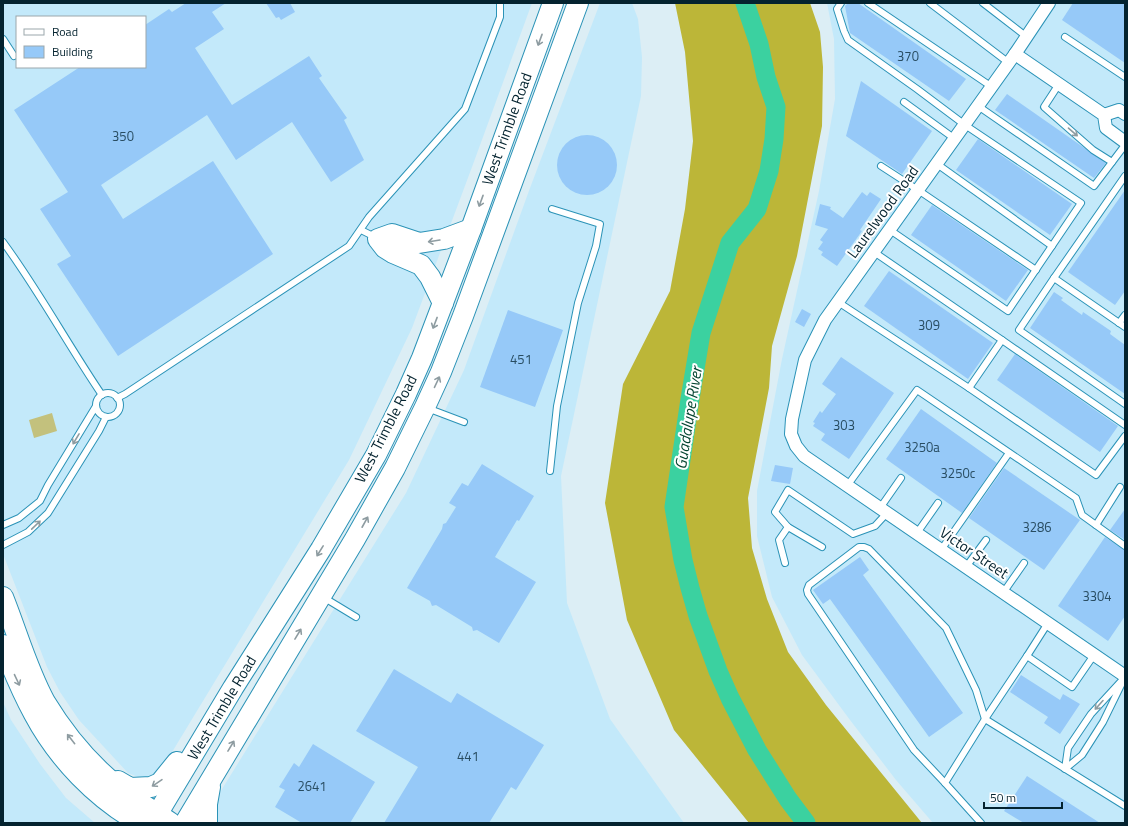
<svg xmlns="http://www.w3.org/2000/svg" width="1128" height="826" viewBox="0 0 1128 826" font-family="'Titillium Web',sans-serif">
<style>
.built{fill:#c3e9fa;fill-rule:evenodd}
.green{fill:#c3c17d}
.forest{fill:#bcb638}
.lines{fill:none;stroke-linecap:round;stroke-linejoin:round}
.river{stroke:#3bd1a0;stroke-width:19}
.building{fill:#96c9f8}
.service-casing{stroke:#2b93b7;stroke-width:8}
.minor-casing{stroke:#2b93b7;stroke-width:14}
.primary-casing{stroke:#2b93b7;stroke-width:22}
.service{stroke:#fff;stroke-width:6}
.minor{stroke:#fff;stroke-width:12}
.primary{stroke:#fff;stroke-width:20}
.oneway{stroke:#8e9ca1}
.labels{text-anchor:middle;stroke-width:4;stroke-linejoin:round;paint-order:stroke}
.number-label{font-size:13px;fill:#284c61}
.street-label{font-size:15px;fill:#04232f;stroke:#fff}
.water-label{font-size:16px;font-style:italic;fill:#054532;stroke:#fff}
</style>
<rect width="100%" height="100%" fill="#dceef5"/>
<!-- built -->
<g class="built">
<path d="M3,3H532L472,167L412,328L349,460L160,772L143,779L128,773L79,720L60,692L47,667L3,554ZM17,17H145V67H17Z"/>
<polygon points="600,3 632,3 638,19 642,57 641,96 561,476 567,603 610,719 684,823 212,823 211,810 222,789 406,493 464,370 530,188"/>
<polygon points="827,3 1125,3 1125,823 933,823 896,780 850,720 802,655 772,597 757,536 757,491 782,359 819,191 835,99 834,39"/>
<polygon points="3,702 11,720 40,764 66,798 95,823 3,823"/>
</g>
<!-- green -->
<polygon class="green" points="52,413 57,431 34,438 29,420"/>
<!-- forest -->
<polygon class="forest" points="675,3 810,3 820,32 823,67 822,126 797,256 772,346 769,388 748,498 752,548 767,599 788,652 826,705 922,823 749,823 674,730 627,620 605,503 623,384 670,291 685,209 693,141 685,52"/>
<g class="lines">
<!-- river -->
<polyline class="river" points="745,3 759,44 766,77 776,107 774,139 769,171 757,209 730,243 701,333 690,399 674,507 683,560 690,588 698,616 718,671 730,698 757,750 788,799 806,823"/>
</g>
<!-- building -->
<g class="building">
<polygon points="186,3 226,3 212,12 224,29 195,48 232,105 309,56 322,76 319,78 347,118 344,120 364,160 331,182 292,122 236,160 207,115 101,185 123,219 213,161 273,254 118,356 57,264 71,256 40,209 68,192 14,110 80,67 145,67 145,25 169,9 172,12"/>
<polygon points="266,3 290,3 295,12 281,20 279,17 276,18"/>
<polygon points="848,3 858,3 966,79 949,101 850,33 845,6"/>
<polygon points="1073,3 1125,3 1125,63 1062,20"/>
<polygon points="861,81 932,131 902,174 846,136"/>
<polygon points="1007,94 1106,163 1094,178 995,110"/>
<circle cx="587" cy="165" r="30"/>
<polygon points="978,139 1072,204 1050,235 956,170"/>
<polygon points="1125,190 1125,291 1115,305 1068,272"/>
<polygon points="862,192 867,196 870,192 881,199 860,230 862,231 837,266 821,255 823,252 818,249 823,242 820,240 828,229 815,225 820,204 831,207 830,209 843,218"/>
<polygon points="932,205 1028,270 1006,301 911,235"/>
<polygon points="889,271 993,343 968,379 864,306"/>
<polygon points="1054,292 1063,298 1061,300 1082,315 1083,312 1111,331 1110,334 1125,345 1125,394 1030,328"/>
<polygon points="802,309 811,314 804,327 795,322"/>
<polygon points="508,310 563,330 535,407 480,387"/>
<polygon points="1015,354 1118,426 1100,452 997,380"/>
<polygon points="841,357 894,393 849,459 821,440 825,434 813,426 815,423 813,422 820,411 822,413 836,394 822,384"/>
<polygon points="921,409 997,463 962,513 886,459"/>
<polygon points="482,464 534,496 519,521 517,520 495,557 536,582 499,643 477,630 473,631 472,627 436,605 432,606 430,601 407,588 442,529 443,524 446,523 456,507 449,503 462,483 468,486"/>
<polygon points="775,465 793,468 790,484 771,481"/>
<polygon points="1004,468 1080,520 1044,570 969,518"/>
<polygon points="1125,509 1125,540 1110,530"/>
<polygon points="1105,537 1125,550 1125,616 1108,641 1058,606"/>
<polygon points="860,557 869,570 863,575 963,713 929,737 830,599 823,604 813,590"/>
<polygon points="394,669 451,703 457,693 544,745 516,790 511,787 489,823 384,823 418,767 356,731"/>
<polygon points="1021,675 1060,700 1063,694 1080,704 1060,734 1044,723 1048,717 1010,692"/>
<polygon points="313,744 375,782 350,823 302,823 275,807 285,790 279,787 294,763 299,767"/>
<polygon points="1027,776 1100,823 1024,823 1004,811"/>
</g>
<g class="lines">
<defs>
<g id="service">
<polyline points="841,3 837,9 844,31 848,40 917,89 965,125 1081,203 1008,311 890,230"/>
<polyline points="868,3 992,87"/>
<polyline points="930,3 1009,63"/>
<polyline points="983,3 1027,37"/>
<polyline points="1065,37 1125,77"/>
<polyline points="3,39 14,56"/>
<polyline points="1059,84 1044,107 1093,150 1112,162"/>
<polyline points="904,102 955,139"/>
<polyline points="978,106 1094,186 1125,145"/>
<polyline points="937,164 1052,246"/>
<polyline points="881,166 918,190 1036,270"/>
<polyline points="1125,176 1054,278 1125,327"/>
<polyline points="361,230 377,238"/>
<path d="M3,242C39,291 68,345 102,395"/>
<polyline points="1054,278 1019,330 1125,404"/>
<polyline points="838,302 969,388 1002,340 874,252"/>
<polyline points="1119,323 1125,315"/>
<polyline points="1002,340 1125,425"/>
<polyline points="969,388 1096,475 1125,436"/>
<circle cx="108" cy="405" r="12"/>
<polyline points="117,398 125,394 349,246 369,217 465,109 500,17 500,3"/>
<polyline points="427,408 464,422"/>
<polyline points="550,471 557,406 578,303 596,246 600,224 552,209"/>
<polyline points="847,486 917,390 1076,498 1082,515 1125,546"/>
<polyline points="880,508 901,478"/>
<polyline points="3,525 19,518 40,501 48,485 96,406"/>
<polyline points="1096,525 1120,487"/>
<polyline points="917,533 938,503"/>
<polyline points="3,545 28,532 48,513 99,431 106,417"/>
<polyline points="822,547 788,527 775,512 788,490 853,534 875,526 887,513"/>
<polyline points="941,550 1009,453"/>
<polyline points="785,563 779,540 788,527"/>
<polyline points="966,567 986,540"/>
<polyline points="1003,593 1024,563"/>
<polyline points="323,597 356,617"/>
<polyline points="1048,623 1027,656 1072,687 1094,655"/>
<polyline points="1125,677 1091,714 1068,748 1065,769 1082,755 1103,722 1125,677"/>
<polyline points="985,719 1027,656"/>
<polyline points="945,783 914,750 808,594 807,590 809,585 859,547 864,547 869,549 946,628 976,690 985,719"/>
<polyline points="981,823 945,783 985,719 1125,806"/>
</g>
<g id="minor">
<polyline points="1049,3 1015,54 825,320 805,360 792,419 791,434 796,446 804,456 1125,676"/>
<polyline points="1015,54 1104,115 1106,128 1125,142"/>
<polyline points="1104,115 1119,110 1125,114"/>
</g>
<g id="primary">
<polyline points="443,303 430,277 421,265 393,253 385,248 378,239 392,234 419,243 444,239 471,229"/>
<path d="M3,597C17,632 27,669 45,702C65,735 92,767 123,791C139,802 155,812 171,823"/>
<path d="M3,645C12,668 22,692 34,714C58,759 96,798 140,823"/>
<polyline points="118,781 130,788 151,787 160,783 177,762"/>
<polyline points="152,823 233,688 321,549 376,455 406,394 422,358 471,229 553,3"/>
<polyline points="185,823 355,539 395,468 425,407 441,372 463,316 578,3"/>
<polyline points="207,823 207,804 210,787"/>
</g>
</defs>
<!-- service casing -->
<use href="#service" class="service-casing"/>
<!-- minor casing -->
<use href="#minor" class="minor-casing"/>
<!-- primary casing -->
<use href="#primary" class="primary-casing"/>
<!-- service -->
<use href="#service" class="service"/>
<!-- minor -->
<use href="#minor" class="minor"/>
<!-- primary -->
<use href="#primary" class="primary"/>
</g>
<!-- one-way arrows -->
<defs><path id="oneway-shaft" d="M-6 0H5M1.5-3L5.5 0L1.5 3" fill="none" stroke-width="1.6" stroke-linecap="round" stroke-linejoin="round"/></defs>
<g class="oneway">
<use href="#oneway-shaft" transform="translate(540 40) rotate(110)"/>
<use href="#oneway-shaft" transform="translate(1073 132) rotate(41)"/>
<use href="#oneway-shaft" transform="translate(481 201) rotate(110)"/>
<use href="#oneway-shaft" transform="translate(434 241) rotate(171)"/>
<use href="#oneway-shaft" transform="translate(435 323) rotate(111)"/>
<use href="#oneway-shaft" transform="translate(437 382) rotate(-65)"/>
<use href="#oneway-shaft" transform="translate(76 439) rotate(121)"/>
<use href="#oneway-shaft" transform="translate(365 522) rotate(-61)"/>
<use href="#oneway-shaft" transform="translate(36 525) rotate(-44)"/>
<use href="#oneway-shaft" transform="translate(320 551) rotate(122)"/>
<use href="#oneway-shaft" transform="translate(298 634) rotate(-59)"/>
<use href="#oneway-shaft" transform="translate(17 680) rotate(65)"/>
<use href="#oneway-shaft" transform="translate(1099 705) rotate(132)"/>
<use href="#oneway-shaft" transform="translate(71 739) rotate(-128)"/>
<use href="#oneway-shaft" transform="translate(231 746) rotate(-59)"/>
<use href="#oneway-shaft" transform="translate(157 783) rotate(146)"/>
</g>
<g class="labels">
<!-- number labels -->
<g class="number-label">
<text x="908" y="61">370</text>
<text x="123" y="141">350</text>
<text x="929" y="330">309</text>
<text x="521" y="364">451</text>
<text x="844" y="430">303</text>
<text x="922" y="452">3250a</text>
<text x="958" y="478">3250c</text>
<text x="1037" y="532">3286</text>
<text x="1097" y="601">3304</text>
<text x="468" y="761">441</text>
<text x="312" y="791">2641</text>
</g>
<!-- street labels -->
<g class="street-label">
<text transform="translate(507 129) rotate(-70)" y="5">West Trimble Road</text>
<text transform="translate(883 212) rotate(-54)" y="5">Laurelwood Road</text>
<text transform="translate(386 429) rotate(-63)" y="5">West Trimble Road</text>
<text transform="translate(974 553) rotate(34)" y="5">Victor Street</text>
<text transform="translate(222 708) rotate(-59)" y="5">West Trimble Road</text>
</g>
<!-- water labels -->
<g class="water-label">
<text transform="translate(688 418) rotate(-81)" y="6">Guadalupe River</text>
</g>
</g>
<!-- border -->
<rect width="1128" height="826" fill="none" stroke="#04232f" stroke-width="8"/>
<!-- legend -->
<rect x="16" y="16" width="130" height="52" fill="#ffffff" stroke="#9ba7ac"/>
<rect x="24" y="29" width="20" height="6" fill="#ffffff" stroke="#9ba7ac"/>
<text x="52" y="36" font-size="12" fill="#04232f">Road</text>
<rect x="24" y="46" width="20" height="12" fill="#96c9f8" stroke="#9ba7ac"/>
<text x="52" y="56" font-size="12" fill="#04232f">Building</text>
<!-- scale -->
<path d="M984 802v6h78v-6" fill="none" stroke="#04232f" stroke-width="2"/>
<text x="990" y="802" font-size="12" fill="#04232f" stroke="#ffffff" stroke-width="3" paint-order="stroke">50 m</text>
</svg>
